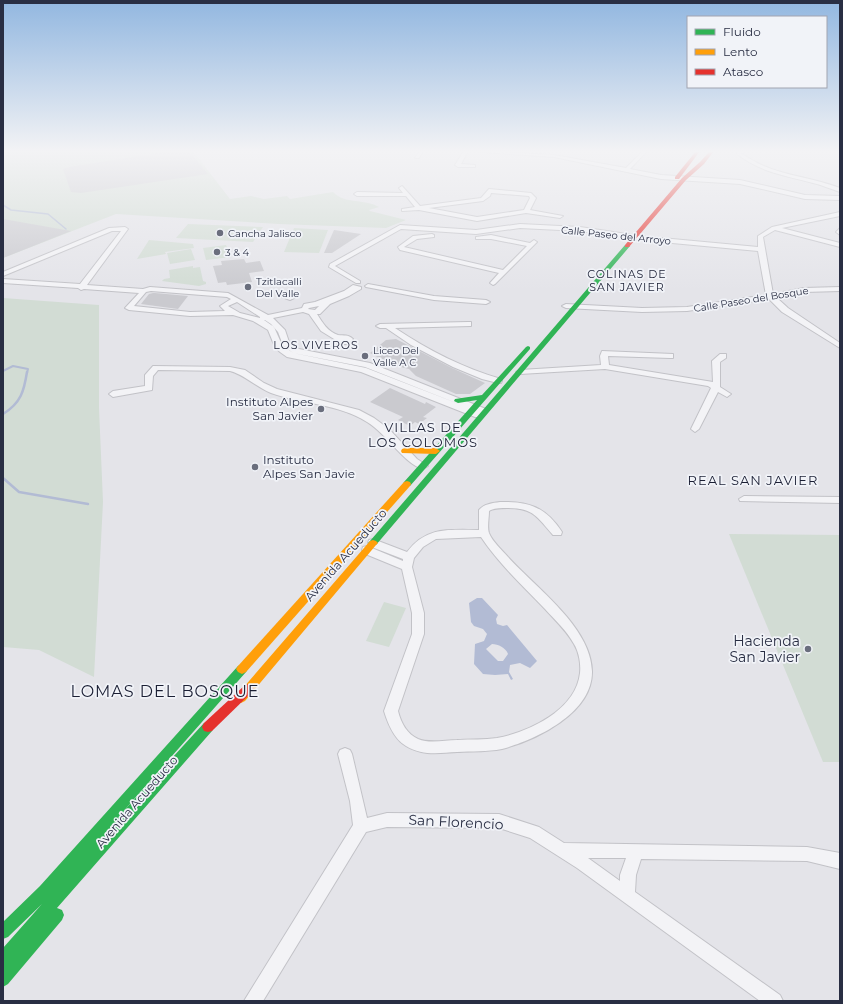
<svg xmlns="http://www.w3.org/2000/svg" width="843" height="1004" viewBox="0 0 843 1004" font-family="Montserrat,sans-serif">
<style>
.green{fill:#d2dcd4}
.water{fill:#b2bbd4;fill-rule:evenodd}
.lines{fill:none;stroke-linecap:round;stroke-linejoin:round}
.stream-far2{stroke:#b2bbd4;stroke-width:1.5}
.stream-far1{stroke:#b2bbd4;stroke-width:2}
.stream{stroke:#b2bbd4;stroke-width:2.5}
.building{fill:#cacacf}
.street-casing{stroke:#c2c2c7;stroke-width:2}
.street{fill:#f3f3f6;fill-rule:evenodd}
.fast{fill:#30b455;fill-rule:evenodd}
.slow{fill:#ff9f0a;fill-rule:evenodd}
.jam{fill:#e5322d;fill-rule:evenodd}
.poi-dot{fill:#6a6e7d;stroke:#f1f3f8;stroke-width:1.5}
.labels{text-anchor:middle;stroke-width:3.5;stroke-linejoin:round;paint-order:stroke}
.far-poi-label{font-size:10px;fill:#292e43;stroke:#f1f3f8;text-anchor:start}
.far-street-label{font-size:10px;fill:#292e43;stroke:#f1f3f8}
.far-neighbourhood-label{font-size:11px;letter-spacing:1px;fill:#1b1f34;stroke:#f1f3f8}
.poi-label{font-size:12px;fill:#292e43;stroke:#f1f3f8;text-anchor:end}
.street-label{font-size:12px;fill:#292e43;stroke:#f1f3f8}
.neighbourhood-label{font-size:13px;letter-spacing:1px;fill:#1b1f34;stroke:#f1f3f8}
.near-poi-label{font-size:14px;fill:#292e43;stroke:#f1f3f8;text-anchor:end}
.near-street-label{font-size:14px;fill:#292e43;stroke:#f1f3f8}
.near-neighbourhood-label{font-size:16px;letter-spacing:1px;fill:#1b1f34;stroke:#f1f3f8}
</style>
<rect width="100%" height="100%" fill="#e4e4e9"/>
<!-- green -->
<g class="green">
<path d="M3,151H193L230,199L251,196L264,199L287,196L290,199L333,192C346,205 363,198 379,207L369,210L370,211L406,220L386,228L279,224L116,214L3,258Z"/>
<polygon points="188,224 263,227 253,242 176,238"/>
<polygon points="294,228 328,230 319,253 284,252"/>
<polygon points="149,240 193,244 194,248 165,252 166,254 137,259"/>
<polygon points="226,245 231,257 206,260 203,248"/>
<polygon points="191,249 195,260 170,264 167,253"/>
<polygon points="193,266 193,268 200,267 203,281 206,282 206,284 199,286 162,281 164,279 170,278 169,270"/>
<polygon points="3,298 99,305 99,408 103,502 94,677 39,650 3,647"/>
<polygon points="729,534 840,535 840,762 823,762"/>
<polygon points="384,602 406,608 389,647 366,641"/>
</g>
<!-- water -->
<path class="water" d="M477,598H482L498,615L496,619L497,624L503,626L507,625L537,661L530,668L520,663L510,665L509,672L513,679L511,680L508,674L495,675L483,674L474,664L475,644L484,641L487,634L483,629L474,626L471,622L469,603ZM492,644C498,644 506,648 508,654L503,661H498L486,649Z"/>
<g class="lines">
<!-- stream-far2 -->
<polyline class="stream-far2" points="3,205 11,210 48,214 66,229"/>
<!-- stream-far1 -->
<polyline class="stream-far1" points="3,371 13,366 28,369 27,373"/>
<!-- stream -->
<g class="stream">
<path d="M3,414C21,403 24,391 27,372"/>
<polyline points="3,478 19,492 88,504"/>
</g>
</g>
<!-- building -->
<g class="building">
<polygon points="171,151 189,151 208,174 81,193 71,192 63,169 69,167"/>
<polygon points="3,219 71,231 3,258"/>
<polygon points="334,230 361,234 332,253 324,253"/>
<polygon points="244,259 246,263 260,261 264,271 249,273 252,282 227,285 226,282 218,283 213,266 222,265 221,261"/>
<polygon points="153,293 155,293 188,296 178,309 141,304 149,294"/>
<polygon points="396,339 452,368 485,383 470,394 456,394 416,376 409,369 392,365 370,353 386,340"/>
<polygon points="390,388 425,404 426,402 436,407 423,417 427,418 419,424 415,422 410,426 398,420 403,417 370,402"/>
</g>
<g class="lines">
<defs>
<g id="street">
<polygon points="419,151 423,151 419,158 415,158"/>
<polygon points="464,151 468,151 461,164 475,165 475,167 458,167 455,165"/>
<polygon points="480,151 554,155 626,168 643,151 647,151 630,169 661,175 740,180 805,195 840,196 840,200 805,199 740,184 661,179 554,157 482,152"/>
<path d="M737,151H741V153C772,176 806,175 840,188V192C831,189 822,185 813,183C784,175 762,173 737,154Z"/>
<path d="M402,186L420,206L481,198L489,189L531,193L536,198L530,210L563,216L560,218L526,213L477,221L419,210L402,211V209L415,207L406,196H357L354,194L357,192L403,193L399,188ZM491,193L529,196L530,198L524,210L477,217L429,208L483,201L490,196Z"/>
<polygon points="840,212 840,216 782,228 840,243 840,247 775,230 763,237 773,294 804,288 840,287 840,291 804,292 776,297 788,308 840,343 840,348 782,312 769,299 687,311 642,312 566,308 562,306 566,304 642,308 687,307 766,295 758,251 640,240 580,231 520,228 476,234 401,229 335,266 360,281 360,283 356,283 329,267 330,264 400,225 476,230 520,224 580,227 640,236 758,247 758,236 772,227"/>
<path d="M125,227L128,229L87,285L143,289L150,287L228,293L268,315L302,308L304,304L315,302L344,291L353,285L361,287V289L349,296L330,304L320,314H317C322,322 328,332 338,335C344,336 348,334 353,339L349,344H337L334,339L321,331L309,314L303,312L273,318L285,330L289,342L299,349L370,363L486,409L487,411L486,413H481L482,415L481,417H475L361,372L287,357L280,352L275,347L268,330L253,321L233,315L190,316L129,310L125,308L139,293L84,289L81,290L78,288L3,283V279L80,284L121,231H112L3,276V272L109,228ZM151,291L227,297L231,299L220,306L225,311L190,312L134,306L146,292ZM237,302L260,317V318L240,313L228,306ZM319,306L315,310L308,309L309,308ZM264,320H265L271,324L278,332L283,345L293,353L365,367L464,406L366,368L293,353L282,345L274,327Z"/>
<polygon points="840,228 840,235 836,232"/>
<polygon points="432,234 434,235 434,237 417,239 404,247 503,270 527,246 491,239 476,239 476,237 491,235 530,243 534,240 537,242 495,284 493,285 490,283 499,273 400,250 398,247 413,236"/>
<polygon points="368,284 434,296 486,300 490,302 486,304 434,300 366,287 365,286"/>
<polygon points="288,291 295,293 298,296 290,300 282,297 282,295"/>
<path d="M468,322H471V326L395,328C428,350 463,368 501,379L502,381L501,383H498L482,379L453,367L411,345L386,328H380L376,326L380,324Z"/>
<polygon points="602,351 673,354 673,358 670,358 608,356 609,365 713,382 712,361 720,354 726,354 726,358 720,362 720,387 731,394 727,397 718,392 699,429 695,432 691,429 711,388 708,386 605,369 520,374 516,372 520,370 601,365 600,356"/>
<path d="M153,366L230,367L245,370L264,383L277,389L359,410L374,418L389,429L417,459L428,466L423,469C404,464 386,433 367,422C339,404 302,404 271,393C256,387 245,375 230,371L158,370L153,376L152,390L113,397L109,394L113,391L145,386V375Z"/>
<polygon points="744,496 840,497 840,503 740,501 739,499"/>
<path d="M500,502C528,501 546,507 562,532L561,535H553C537,517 534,508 507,508C501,508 494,508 489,511C489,518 487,527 489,533C492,541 502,550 508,557C536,588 591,627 592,671C593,713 536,740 502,749C487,752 472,751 457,752C439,753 422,756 406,746C394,739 388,724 384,711L412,634V613L402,569L363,553L362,550L363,547L367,546L403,561V559L369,546L368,543L369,540L373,539L407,552C427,526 449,530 479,530V510C484,504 492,503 500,502ZM481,537C499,564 523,586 545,609C555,620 567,631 574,644C579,652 581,664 580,673C576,710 529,732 497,738C484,740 471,739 457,740C445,740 430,744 418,739C407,734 401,723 398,711L424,634V613L412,567L414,558L423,547L436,539Z"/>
<path d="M345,748L350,750L352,754L367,818L387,813L499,814L539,827L564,843L807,847L840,853V869L807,861L641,859L636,875L635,892L780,995L783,1001H760L577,868L530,838L499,828L387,827L366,832L263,1001H244L353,825L350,801L338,754L340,750ZM588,858H626L620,875V881Z"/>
</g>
</defs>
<!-- street casing -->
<use href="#street" class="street-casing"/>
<!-- street -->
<use href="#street" class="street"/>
<!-- fast -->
<g class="fast">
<polygon points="625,245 630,246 376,545 370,545 368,543 370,541"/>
<polygon points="528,346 530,347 530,349 410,486 404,486 403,484 404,482 477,400 458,403 454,401 455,399 482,395 526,347"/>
<polygon points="242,664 246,666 248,669 246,672 120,815 204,723 208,722 212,723 214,727 212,731 57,908 62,910 64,915 62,920 8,984 3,987 3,948 42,904 8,937 3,939 3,922 40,886 238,666"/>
</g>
<!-- slow -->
<g class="slow">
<polygon points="405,448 436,448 440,451 436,454 402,453 401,451 402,449"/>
<polygon points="407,481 410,482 411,484 410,486 246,672 242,674 238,672 236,669 238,666 404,482"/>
<polygon points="373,540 376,541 378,543 376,545 245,701 241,703 237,701 235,698 237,695 370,541"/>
</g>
<!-- jam -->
<g class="jam">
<polygon points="696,151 700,151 679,179 675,179 675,177"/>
<polygon points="710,151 714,151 704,164 686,180 629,247 625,247 625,245 682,178 700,162"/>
<polygon points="248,684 252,686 254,689 252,692 212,731 208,732 204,731 202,727 204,723 244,686"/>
</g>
</g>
<!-- sky -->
<linearGradient id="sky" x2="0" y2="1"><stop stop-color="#92b7e0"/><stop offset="0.52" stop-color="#f3f3f5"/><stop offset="1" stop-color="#f3f3f5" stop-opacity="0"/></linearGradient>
<rect width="843" height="291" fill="url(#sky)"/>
<!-- markers -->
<g class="poi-dot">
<circle cx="220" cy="233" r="4"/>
<circle cx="217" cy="252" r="4"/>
<circle cx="248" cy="287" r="4"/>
<circle cx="365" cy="356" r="4"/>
<circle cx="321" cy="409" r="4"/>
<circle cx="255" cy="467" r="4"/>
<circle cx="808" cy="649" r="4"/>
</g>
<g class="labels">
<!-- far-poi labels -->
<g class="far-poi-label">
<text x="228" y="237">Cancha Jalisco</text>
<text x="225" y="256">3 &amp; 4</text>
<text x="256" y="285">Tzitlacalli<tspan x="256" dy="12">Del Valle</tspan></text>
<text x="373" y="354">Liceo Del<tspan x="373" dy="12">Valle A C</tspan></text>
</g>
<!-- far-street labels -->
<g class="far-street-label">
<text transform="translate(616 235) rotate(6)" y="4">Calle Paseo del Arroyo</text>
<text transform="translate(751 299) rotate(-9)" y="4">Calle Paseo del Bosque</text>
</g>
<!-- far-neighbourhood labels -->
<g class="far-neighbourhood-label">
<text x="627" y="278">COLINAS DE<tspan x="627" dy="13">SAN JAVIER</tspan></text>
<text x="316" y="349">LOS VIVEROS</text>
</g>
<!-- poi labels -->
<g class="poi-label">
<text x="313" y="406">Instituto Alpes<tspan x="313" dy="14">San Javier</tspan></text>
<text x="263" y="464" text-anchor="start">Instituto<tspan x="263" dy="14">Alpes San Javie</tspan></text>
</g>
<!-- street labels -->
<g class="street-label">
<text transform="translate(346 555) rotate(-49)" y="4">Avenida Acueducto</text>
<text transform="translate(137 802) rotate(-49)" y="4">Avenida Acueducto</text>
</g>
<!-- neighbourhood labels -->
<g class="neighbourhood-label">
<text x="423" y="432">VILLAS DE<tspan x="423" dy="15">LOS COLOMOS</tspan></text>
<text x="753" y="485">REAL SAN JAVIER</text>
</g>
<!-- near-poi labels -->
<g class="near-poi-label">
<text x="800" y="646">Hacienda<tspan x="800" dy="16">San Javier</tspan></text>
</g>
<!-- near-street labels -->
<g class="near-street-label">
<text transform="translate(456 822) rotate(3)" y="5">San Florencio</text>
</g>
<!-- near-neighbourhood labels -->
<g class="near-neighbourhood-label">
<text x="165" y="697">LOMAS DEL BOSQUE</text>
</g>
</g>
<!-- border -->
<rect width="843" height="1004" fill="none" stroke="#292e43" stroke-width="8"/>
<!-- legend -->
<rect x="687" y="16" width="140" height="72" fill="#f1f3f8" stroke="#a1a4b0"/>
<rect x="695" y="29" width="20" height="6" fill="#30b455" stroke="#a1a4b0"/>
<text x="723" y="36" font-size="12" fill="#292e43">Fluido</text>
<rect x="695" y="49" width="20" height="6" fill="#ff9f0a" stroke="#a1a4b0"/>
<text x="723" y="56" font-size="12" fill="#292e43">Lento</text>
<rect x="695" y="69" width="20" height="6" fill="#e5322d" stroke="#a1a4b0"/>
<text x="723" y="76" font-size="12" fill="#292e43">Atasco</text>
</svg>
